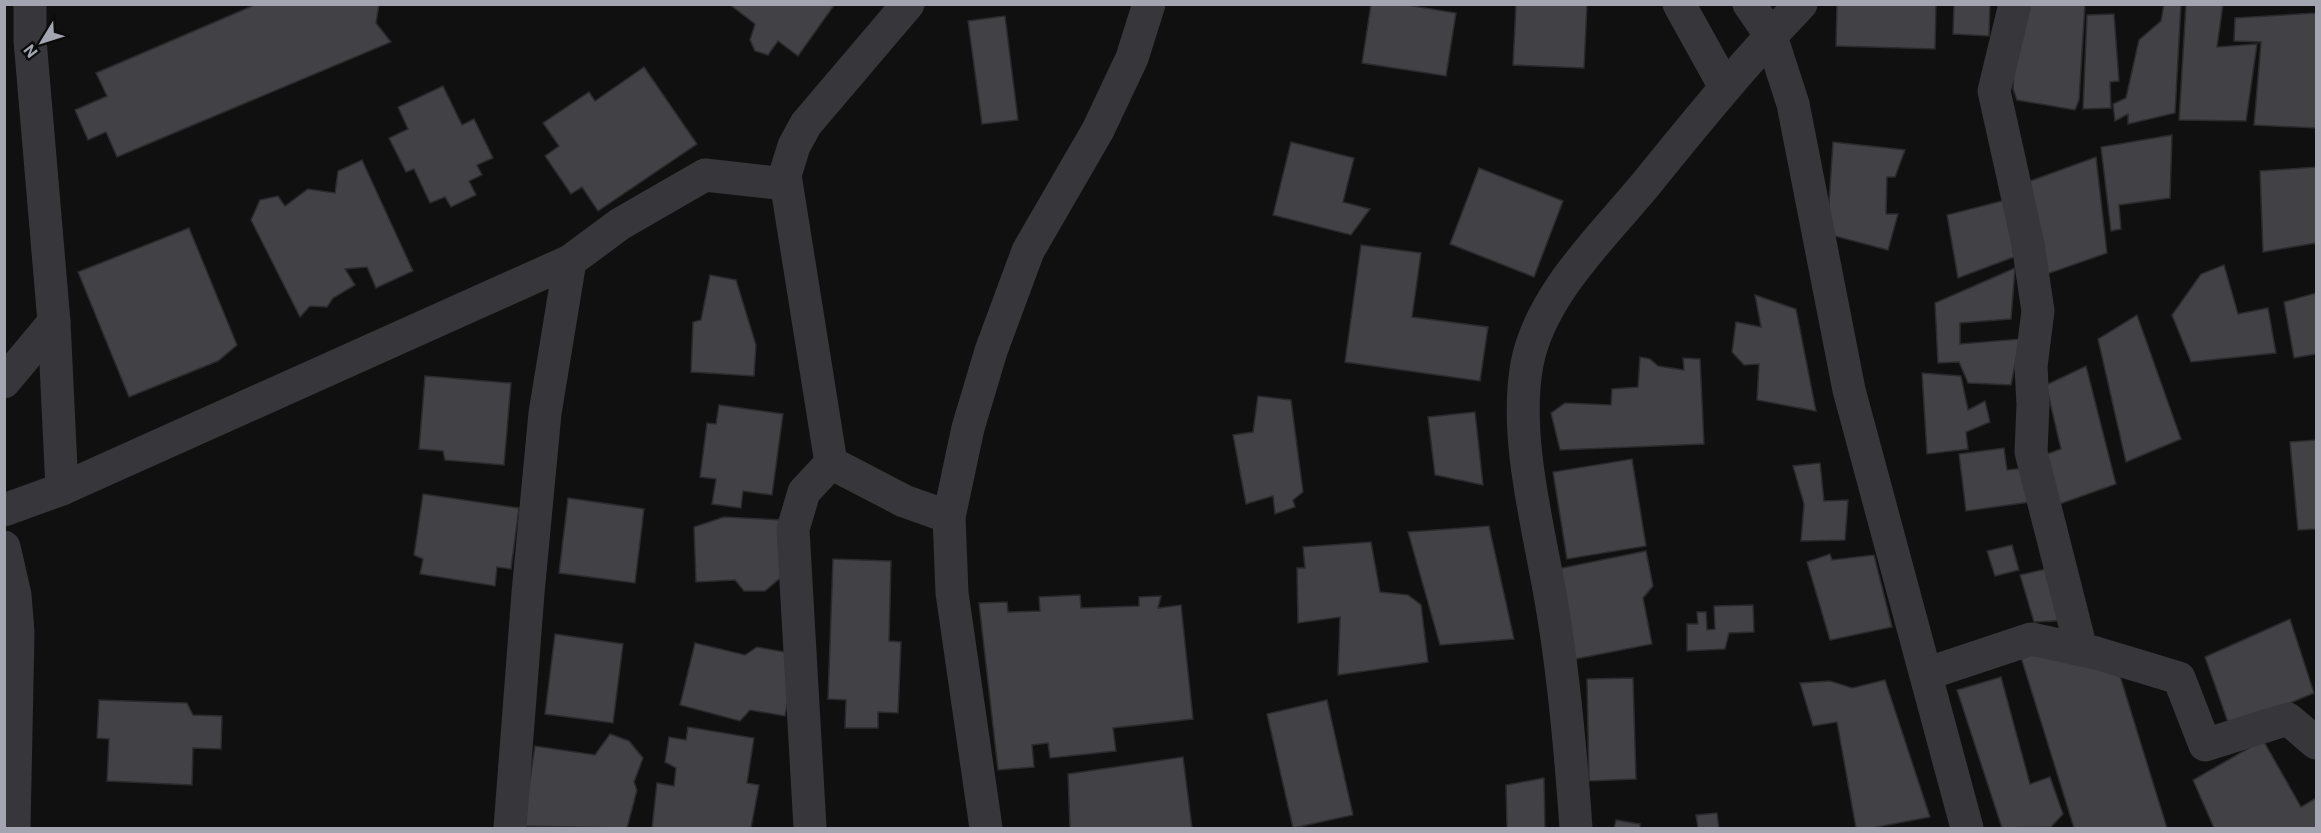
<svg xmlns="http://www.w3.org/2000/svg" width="2321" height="833" viewBox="0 0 2321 833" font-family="Roboto,sans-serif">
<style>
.building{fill:#424246;stroke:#2b2a2d;stroke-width:1.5}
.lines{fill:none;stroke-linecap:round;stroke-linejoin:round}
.minor{stroke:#37363a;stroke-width:33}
</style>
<rect width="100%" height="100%" fill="#101011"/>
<!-- building -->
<g class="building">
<polygon points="257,4 379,4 376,23 391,42 117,157 106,132 88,140 75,110 107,96 96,73"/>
<polygon points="729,4 835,4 798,56 778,41 768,55 755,51 750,40 755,24"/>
<polygon points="1371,4 1401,4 1456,13 1446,76 1362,63"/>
<polygon points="1516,4 1587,4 1584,68 1513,65"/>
<polygon points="1837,4 1936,4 1935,49 1836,46"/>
<polygon points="1954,4 1990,4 1989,36 1953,34"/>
<polygon points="2021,4 2085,4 2079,100 2075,110 2017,100 2013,89 2015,48"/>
<polygon points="2164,4 2181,4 2175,113 2128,124 2128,114 2115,121 2113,104 2126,98 2139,40 2161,21"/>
<polygon points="2186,4 2223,4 2217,47 2257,44 2246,121 2179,120"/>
<polygon points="2316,13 2316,128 2254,125 2261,42 2234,41 2235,18"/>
<polygon points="2114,14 2119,81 2110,82 2111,108 2083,109 2087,15"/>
<polygon points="1005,16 1018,120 982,124 968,21"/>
<polygon points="644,67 697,144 598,211 582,187 571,194 545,156 559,146 543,123 589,92 595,101"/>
<polygon points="443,86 462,125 474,119 493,158 477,165 482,175 469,181 476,195 451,207 445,197 430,203 414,169 406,172 389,138 408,129 398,107"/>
<polygon points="2172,135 2170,198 2119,205 2121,229 2111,231 2101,147"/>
<polygon points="1291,142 1354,158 1343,202 1370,209 1351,235 1273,215"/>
<polygon points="1833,142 1905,150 1895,177 1887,177 1886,214 1898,214 1888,250 1827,234"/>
<polygon points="2096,157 2107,253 2041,276 2022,184"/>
<polygon points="362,160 413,271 376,288 367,267 345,269 355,285 333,298 327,307 310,306 300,317 251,220 260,200 278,196 285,206 308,189 335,193 338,171"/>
<polygon points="2316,167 2316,243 2263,252 2260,171"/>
<polygon points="1479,168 1563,201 1534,277 1450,244"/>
<polygon points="2006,200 2014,257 1958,278 1947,215"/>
<polygon points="189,228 237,345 218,361 129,397 78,272"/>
<polygon points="1361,245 1421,253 1412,317 1488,327 1480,381 1345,362"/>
<polygon points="2224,265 2238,314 2268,308 2276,353 2191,362 2172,315 2201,274"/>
<polygon points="2015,268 2011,319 1960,323 1960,344 2020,339 2011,385 1968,383 1959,362 1938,363 1935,303"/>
<polygon points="710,275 736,280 756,345 754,376 691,372 693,322 701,320"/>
<polygon points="2316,293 2316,354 2294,358 2284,302"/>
<polygon points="1755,295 1796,309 1816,411 1757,400 1759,364 1744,365 1732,352 1736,322 1761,327"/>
<polygon points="2137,315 2181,439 2126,462 2098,339"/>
<polygon points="1640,357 1650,359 1658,366 1684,370 1683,358 1700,359 1704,444 1560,450 1551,413 1565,403 1611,405 1612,389 1638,387"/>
<polygon points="2086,366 2116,484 2054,506 2041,456 2061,449 2046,385"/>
<polygon points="1922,373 1961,376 1968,410 1985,401 1990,422 1966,432 1968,449 1927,454"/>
<polygon points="425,376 511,383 504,465 445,460 443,451 419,449"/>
<polygon points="1258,396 1291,400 1303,492 1293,500 1295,507 1275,514 1273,496 1246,504 1233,435 1253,432"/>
<polygon points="719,405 783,414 772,495 743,491 741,508 712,504 716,479 700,477 707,423 716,424"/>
<polygon points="1475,412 1483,485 1435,475 1428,417"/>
<polygon points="2316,440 2316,529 2298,530 2290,442"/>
<polygon points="2004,448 2007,470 2025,468 2030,502 1966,511 1959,454"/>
<polygon points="1632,459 1646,546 1567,559 1553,472"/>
<polygon points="1820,463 1824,501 1848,500 1845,540 1801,541 1804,504 1793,466"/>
<polygon points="423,494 519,508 511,569 497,567 495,586 420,574 423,559 414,555"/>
<polygon points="568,498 644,509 635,583 559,573"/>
<polygon points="724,517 782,520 785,574 765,591 744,591 735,580 696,582 694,527"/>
<polygon points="1489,526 1514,639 1440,645 1408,532"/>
<polygon points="1371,542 1380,592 1408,595 1421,605 1428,662 1338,675 1340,617 1298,623 1297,568 1305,568 1303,547"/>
<polygon points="2012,545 2019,570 1995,576 1987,551"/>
<polygon points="1646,551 1653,586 1643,598 1652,644 1575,659 1557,569"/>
<polygon points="1830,554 1832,560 1874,555 1892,627 1830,640 1807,562"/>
<polygon points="833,559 891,561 889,641 901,642 898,713 878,712 878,728 845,728 846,700 828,699"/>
<polygon points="2055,567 2072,620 2034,622 2020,575"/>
<polygon points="1080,595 1081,608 1139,606 1139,597 1161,596 1158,608 1181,605 1193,719 1113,728 1116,751 1050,758 1048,743 1032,745 1034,767 998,770 979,603 1007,602 1008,612 1040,611 1039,597"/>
<polygon points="1753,605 1754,632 1729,633 1725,649 1687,651 1687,624 1698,624 1697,612 1706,612 1707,630 1715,629 1714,606"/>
<polygon points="2290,619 2314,693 2230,728 2205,657"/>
<polygon points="555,634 623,644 613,723 545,714"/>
<polygon points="695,643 745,655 757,647 796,654 785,716 750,710 740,721 680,705"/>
<polygon points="2020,654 2116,663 2167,828 2074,828"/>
<polygon points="2001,677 2030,784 2050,777 2063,814 2051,827 2002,828 1957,690"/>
<polygon points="1633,678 1636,779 1589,781 1587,679"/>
<polygon points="1885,680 1930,817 1872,828 1856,828 1837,722 1813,726 1800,683 1830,681 1852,688"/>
<polygon points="99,700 187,703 193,715 222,716 221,749 193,748 192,785 107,781 109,739 97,738"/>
<polygon points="1327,700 1353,815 1293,828 1267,714"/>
<polygon points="688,727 754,738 747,783 759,785 751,828 652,828 657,783 674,786 676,768 665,762 669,737 686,740"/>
<polygon points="610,734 629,741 643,758 634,782 637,790 627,828 523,826 535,746 595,755"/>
<polygon points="2263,740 2301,807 2316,798 2316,828 2214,828 2193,780"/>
<polygon points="1183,757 1192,828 1070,828 1068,774"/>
<polygon points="1544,778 1545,828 1507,828 1506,785"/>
<polygon points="1717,813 1719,828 1698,828 1696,815"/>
<polygon points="1616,820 1640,824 1640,828 1614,828"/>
</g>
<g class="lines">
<!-- minor -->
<g class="minor">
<polyline points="30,4 30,40 54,322 62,489"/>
<polyline points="1679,4 1725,87"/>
<polyline points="1749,4 1771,36 1793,104 1849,390 1967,828"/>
<polyline points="2015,4 1994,91 2028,244 2038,311 2031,366 2033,405 2031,452 2081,649"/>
<polyline points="4,382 54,322"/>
<polyline points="831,463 785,175 794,146 806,124 908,4"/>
<polyline points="831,463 904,501 949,517"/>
<polyline points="4,510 62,489 570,261 620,224 705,175 786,184"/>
<polyline points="4,547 15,595 18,632 14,828"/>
<polyline points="1926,674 2031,639 2096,653 2179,678 2205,745 2288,719 2316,743"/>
<polyline points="510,828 528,593 545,413 570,261"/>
<polyline points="810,828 793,529 804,492 831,463"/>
<polyline points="986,828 952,593 949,517 968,428 991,351 1028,251 1098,130 1132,58 1149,4"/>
<path d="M1576,828C1571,756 1565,684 1553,612C1541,535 1513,440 1527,364C1540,295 1603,236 1646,184C1696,122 1746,61 1801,4"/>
</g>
</g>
<!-- border -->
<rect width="2321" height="833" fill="none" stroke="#a3a5b0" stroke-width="12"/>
<!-- north arrow -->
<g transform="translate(42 42) rotate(232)" stroke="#0b0b0c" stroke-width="4.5" paint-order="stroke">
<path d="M0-4.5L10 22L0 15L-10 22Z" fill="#a3a5b0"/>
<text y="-9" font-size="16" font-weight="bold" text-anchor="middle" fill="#a3a5b0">N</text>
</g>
</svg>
